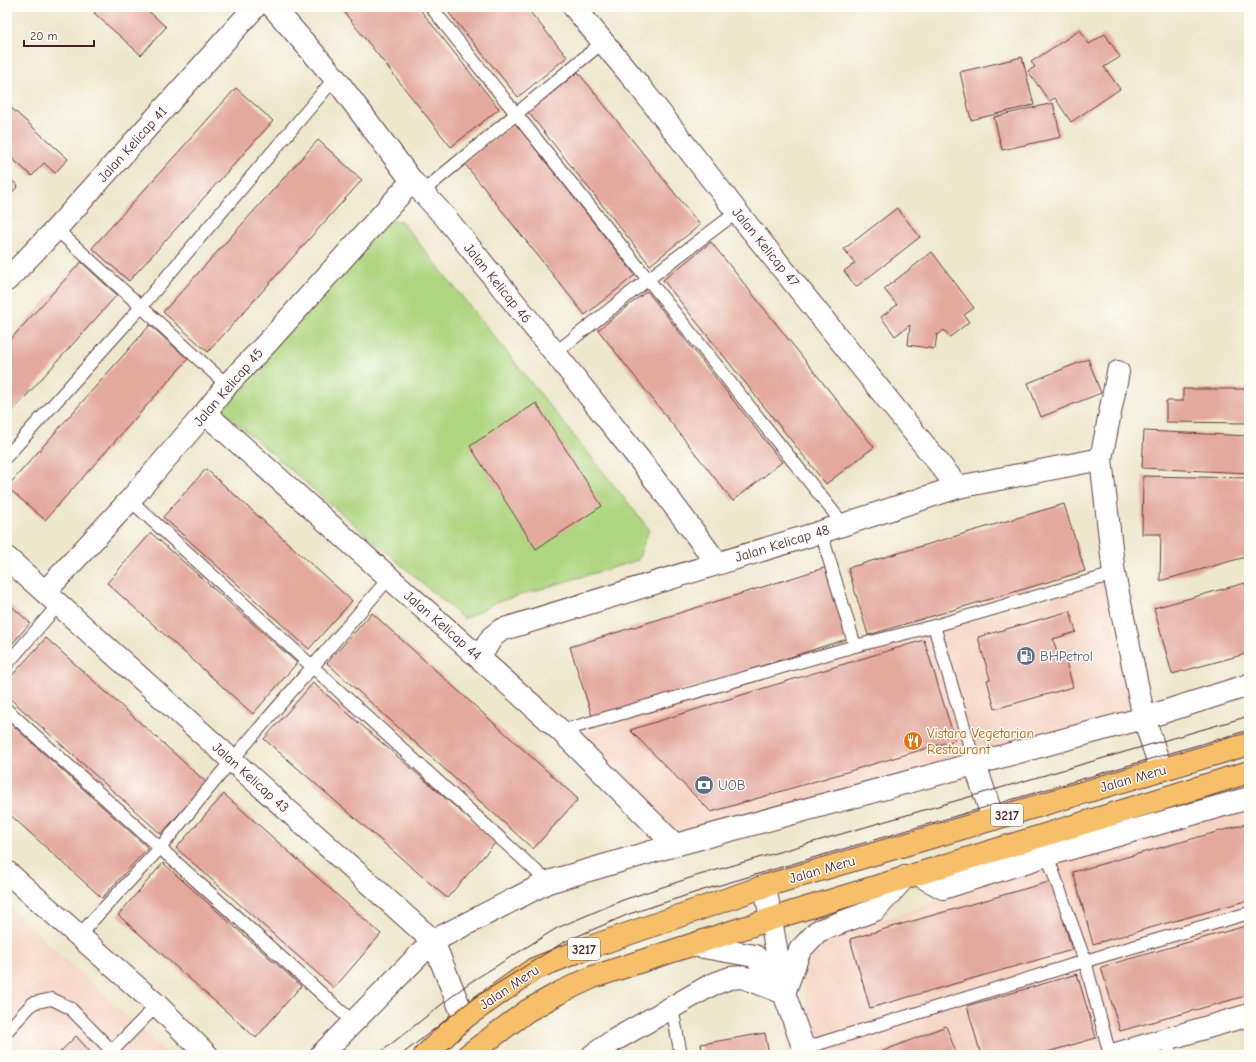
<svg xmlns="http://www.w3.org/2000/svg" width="1256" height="1062" viewBox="0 0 1256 1062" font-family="'Comic Neue',sans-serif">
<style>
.built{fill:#f5d3c1}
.green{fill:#aed680;stroke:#7c7a56}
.building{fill:#e4a99d}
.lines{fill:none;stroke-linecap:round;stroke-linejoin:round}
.service-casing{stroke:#623d43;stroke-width:14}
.minor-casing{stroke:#623d43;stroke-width:24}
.trunk-casing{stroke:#623d43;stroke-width:24}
.service{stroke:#fff;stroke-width:12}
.minor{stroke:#fff;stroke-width:22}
.trunk{stroke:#f6c06b;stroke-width:22}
.tram{stroke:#4a1f2b;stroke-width:1}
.labels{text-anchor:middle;stroke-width:3;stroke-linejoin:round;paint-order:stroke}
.shield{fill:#fdfcf7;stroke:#806168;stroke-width:1}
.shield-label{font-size:13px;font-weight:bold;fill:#4a1f2b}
.street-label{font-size:14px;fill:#4a1f2b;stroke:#fdfcf7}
.service-label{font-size:14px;fill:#4e5e75;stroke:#fdfcf7;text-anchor:start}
.food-label{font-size:14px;fill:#c56008;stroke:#fdfcf7;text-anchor:start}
</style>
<rect width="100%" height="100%" fill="#fdfcf7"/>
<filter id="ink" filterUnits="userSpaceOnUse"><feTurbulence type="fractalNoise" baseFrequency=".025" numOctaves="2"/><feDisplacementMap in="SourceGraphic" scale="8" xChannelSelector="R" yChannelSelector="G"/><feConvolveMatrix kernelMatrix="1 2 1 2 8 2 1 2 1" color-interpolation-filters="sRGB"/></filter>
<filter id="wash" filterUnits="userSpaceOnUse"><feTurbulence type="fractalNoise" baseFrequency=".012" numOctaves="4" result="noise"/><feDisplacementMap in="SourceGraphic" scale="16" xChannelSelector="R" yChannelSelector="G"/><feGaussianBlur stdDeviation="0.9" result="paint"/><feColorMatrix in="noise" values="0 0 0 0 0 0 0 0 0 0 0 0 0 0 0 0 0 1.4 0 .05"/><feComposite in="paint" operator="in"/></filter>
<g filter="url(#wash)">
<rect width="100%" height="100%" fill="#ede7cb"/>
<!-- built -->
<g class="built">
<polygon points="1104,583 1132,714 679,835 579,735"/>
<polygon points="1249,806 1249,1008 1079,1055 821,1055 800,975 810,950 822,940 1061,859"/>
<polygon points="7,905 169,1055 7,1055"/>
</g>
<!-- green -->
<polygon class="green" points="384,220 401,221 649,529 638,560 497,602 464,619 217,406"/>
<g id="blocks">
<!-- building -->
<g class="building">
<polygon points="100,7 144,7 166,27 141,55 94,13"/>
<polygon points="340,7 418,7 499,109 451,147"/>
<polygon points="444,7 526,7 567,57 518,97"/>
<polygon points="1080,30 1089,44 1105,34 1120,57 1104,67 1120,89 1071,122 1055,98 1049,101 1028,71 1035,67 1031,62"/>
<polygon points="1022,57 1034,105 971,120 960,72"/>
<polygon points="578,72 700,225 650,265 528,112"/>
<polygon points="236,88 273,121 129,281 92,248"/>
<polygon points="1053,103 1061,137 1002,150 994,117"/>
<polygon points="7,104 68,159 55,173 44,163 32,176 7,154"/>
<polygon points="515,123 635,275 585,315 464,163"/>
<polygon points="318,140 362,180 208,352 163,312"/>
<polygon points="7,176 18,186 7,198"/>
<polygon points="897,208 920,237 856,287 844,271 855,263 844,249"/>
<polygon points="711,242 874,447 826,484 663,280"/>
<polygon points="932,252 974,308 964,315 969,322 950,337 944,330 938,335 937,334 935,349 908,345 910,325 895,336 881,317 897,305 884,289"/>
<polygon points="81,262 117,295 7,417 7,343"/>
<polygon points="647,291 782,462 733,501 598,330"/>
<polygon points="150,325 188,359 45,520 7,487"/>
<polygon points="1088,359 1101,393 1041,417 1028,383"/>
<polygon points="1183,389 1249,389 1249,423 1166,422 1166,401 1183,401"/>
<polygon points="536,403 602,506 536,549 470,446"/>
<polygon points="1144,431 1249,436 1249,473 1142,468"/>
<polygon points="206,469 352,601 309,649 163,517"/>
<polygon points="1143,476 1249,478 1249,556 1160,581 1161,534 1142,534"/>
<polygon points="1064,504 1085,571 868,635 848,568"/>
<polygon points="151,533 297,663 253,714 107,583"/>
<polygon points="827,567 850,638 593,719 570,647"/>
<polygon points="1245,583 1249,596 1249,653 1172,674 1154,608"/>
<polygon points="7,602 30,623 7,650"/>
<polygon points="1070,611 1076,632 1053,639 1059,660 1065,658 1073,687 995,709 987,680 990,679 978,637"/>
<polygon points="372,613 578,799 533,849 327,663"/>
<polygon points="46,638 207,783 161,834 7,696 7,681"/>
<polygon points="924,640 955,740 931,747 711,812 630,730 761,689"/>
<polygon points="313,683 496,842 447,898 264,739"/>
<polygon points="7,720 148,848 102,898 7,812"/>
<polygon points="224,794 381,934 334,988 176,848"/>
<polygon points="1249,823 1249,900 1093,944 1073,872"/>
<polygon points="163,863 301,986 256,1038 118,915"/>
<polygon points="1052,881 1072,950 870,1008 850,939"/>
<polygon points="1249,925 1249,995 1120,1031 1101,967"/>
<polygon points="1077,974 1096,1038 1037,1055 981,1055 967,1006"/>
<polygon points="946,1026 957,1055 873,1055 921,1036"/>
<polygon points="765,1033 769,1055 703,1055 701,1044"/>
<polygon points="76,1036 93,1055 57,1055"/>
</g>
</g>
</g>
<g filter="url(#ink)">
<use href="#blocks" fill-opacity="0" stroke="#623d43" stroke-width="1"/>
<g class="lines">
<defs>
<g id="service">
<polyline points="431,7 843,524"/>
<polyline points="422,192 603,42"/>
<polyline points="56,229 227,385"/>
<polyline points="555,353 647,280 737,212"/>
<polyline points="7,456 141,307 335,78"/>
<polyline points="130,500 548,882"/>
<polyline points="821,532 855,646"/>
<polyline points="934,626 975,764"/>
<polyline points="7,664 59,604"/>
<polyline points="7,710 353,1022"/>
<polyline points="561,731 855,646 934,626 1114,574"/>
<polyline points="1047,855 1085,961 1110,1055"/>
<polyline points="79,935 160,848 232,760 390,577"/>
<polyline points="672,1008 681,1055"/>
<polyline points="7,1031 33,1003 52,999 70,1008 116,1055"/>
<polyline points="1168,1039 1171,1055"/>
<polyline points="805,1048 1085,961 1249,913"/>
<polyline points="112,1051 157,1005"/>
</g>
<g id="minor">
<polyline points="273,7 335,78 412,181 446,218 555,353 643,464 717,563"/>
<polyline points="574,7 637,83 737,212 958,487"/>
<polyline points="7,280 56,229 255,7"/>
<polyline points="1118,372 1101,459 1114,574 1144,718 1161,770"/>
<polyline points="205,413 561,731 675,845"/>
<polyline points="7,558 433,941 464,1018"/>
<polyline points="45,592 130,500 205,413 227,385 268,342 412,181"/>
<polyline points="480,657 492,637 501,630 821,532 958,487 1101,459"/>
<polyline points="975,764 993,819"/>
<polyline points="7,872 157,1005 207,1055"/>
<polyline points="917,874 943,888 1047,855 1249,798"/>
<polyline points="765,886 784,993 806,1055"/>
<polyline points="692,945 755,956 782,991"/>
<polyline points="784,993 800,950 818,931 875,910 905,877"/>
<polyline points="321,1055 433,941 548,882 675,845 1144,718 1249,685"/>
<polyline points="593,1055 613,1041 711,985 730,978 743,977 784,993"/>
<polyline points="1112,1055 1249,1015"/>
</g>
<g id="trunk">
<polyline points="425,1055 464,1018 534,969 579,951 765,886 1249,744"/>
<polyline points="468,1055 527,1011 559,993 593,977 771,919 1249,772"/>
</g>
</defs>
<!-- service casing -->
<use href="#service" class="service-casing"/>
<!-- minor casing -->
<use href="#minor" class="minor-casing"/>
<!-- trunk casing -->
<use href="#trunk" class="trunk-casing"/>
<!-- service -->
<use href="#service" class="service"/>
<!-- minor -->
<use href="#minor" class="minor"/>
<!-- trunk -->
<use href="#trunk" class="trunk"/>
<!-- tram -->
<g class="tram">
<polyline points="377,1055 469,983 557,928 623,900 696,876 1249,716"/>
<polyline points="401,1055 474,998 564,942 629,914 700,891 1249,730"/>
</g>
</g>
</g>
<!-- icons -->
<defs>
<symbol id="fuel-disc" viewBox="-11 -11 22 22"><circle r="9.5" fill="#5c6f8a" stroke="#fdfcf7"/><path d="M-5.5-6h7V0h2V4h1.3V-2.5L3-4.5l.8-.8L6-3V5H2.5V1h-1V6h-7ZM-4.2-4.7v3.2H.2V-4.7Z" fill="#fff"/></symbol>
<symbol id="restaurant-disc" viewBox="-11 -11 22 22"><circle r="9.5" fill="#e8710a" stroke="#fdfcf7"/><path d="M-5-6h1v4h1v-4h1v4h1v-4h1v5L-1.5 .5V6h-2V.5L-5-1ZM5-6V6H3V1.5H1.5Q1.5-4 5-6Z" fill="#fff"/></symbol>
<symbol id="bank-disc" viewBox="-11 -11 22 22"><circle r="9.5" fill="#5c6f8a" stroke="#fdfcf7"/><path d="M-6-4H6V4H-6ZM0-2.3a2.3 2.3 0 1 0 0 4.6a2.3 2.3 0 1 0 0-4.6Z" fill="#fff"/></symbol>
</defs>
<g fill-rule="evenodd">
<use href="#fuel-disc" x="1015" y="645" width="22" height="22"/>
<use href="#restaurant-disc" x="902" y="730" width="22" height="22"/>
<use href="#bank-disc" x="693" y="774" width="22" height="22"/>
</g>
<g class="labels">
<!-- shield labels -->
<g class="shield">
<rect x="991" y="804" width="32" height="22" rx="3"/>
<rect x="568" y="938" width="32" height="22" rx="3"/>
</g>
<g class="shield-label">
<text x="1007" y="820">3217</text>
<text x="584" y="954">3217</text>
</g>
<!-- street labels -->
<g class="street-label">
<text transform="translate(132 144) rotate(-48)" y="5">Jalan Kelicap 41</text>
<text transform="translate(766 247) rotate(51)" y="5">Jalan Kelicap 47</text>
<text transform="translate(498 283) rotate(51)" y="5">Jalan Kelicap 46</text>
<text transform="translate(228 387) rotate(-49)" y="5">Jalan Kelicap 45</text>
<text transform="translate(782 543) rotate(-17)" y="5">Jalan Kelicap 48</text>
<text transform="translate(443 625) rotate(41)" y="5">Jalan Kelicap 44</text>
<text transform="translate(251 777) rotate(42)" y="5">Jalan Kelicap 43</text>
<text transform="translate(1133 778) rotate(-16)" y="5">Jalan Meru</text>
<text transform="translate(822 869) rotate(-16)" y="5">Jalan Meru</text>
<text transform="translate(509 987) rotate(-34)" y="5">Jalan Meru</text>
</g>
<!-- service labels -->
<g class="service-label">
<text x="1040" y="661">BHPetrol</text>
<text x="718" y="790">UOB</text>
</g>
<!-- food labels -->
<g class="food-label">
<text x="927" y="738">Vistara Vegetarian<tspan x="927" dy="16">Restaurant</tspan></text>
</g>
</g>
<!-- margin -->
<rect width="1256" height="1062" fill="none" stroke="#fdfcf7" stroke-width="24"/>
<!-- scale -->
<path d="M24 40v6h70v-6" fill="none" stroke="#4a1f2b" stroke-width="2"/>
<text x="30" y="40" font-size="12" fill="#4a1f2b" stroke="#fdfcf7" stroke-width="3" paint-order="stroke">20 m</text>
</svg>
